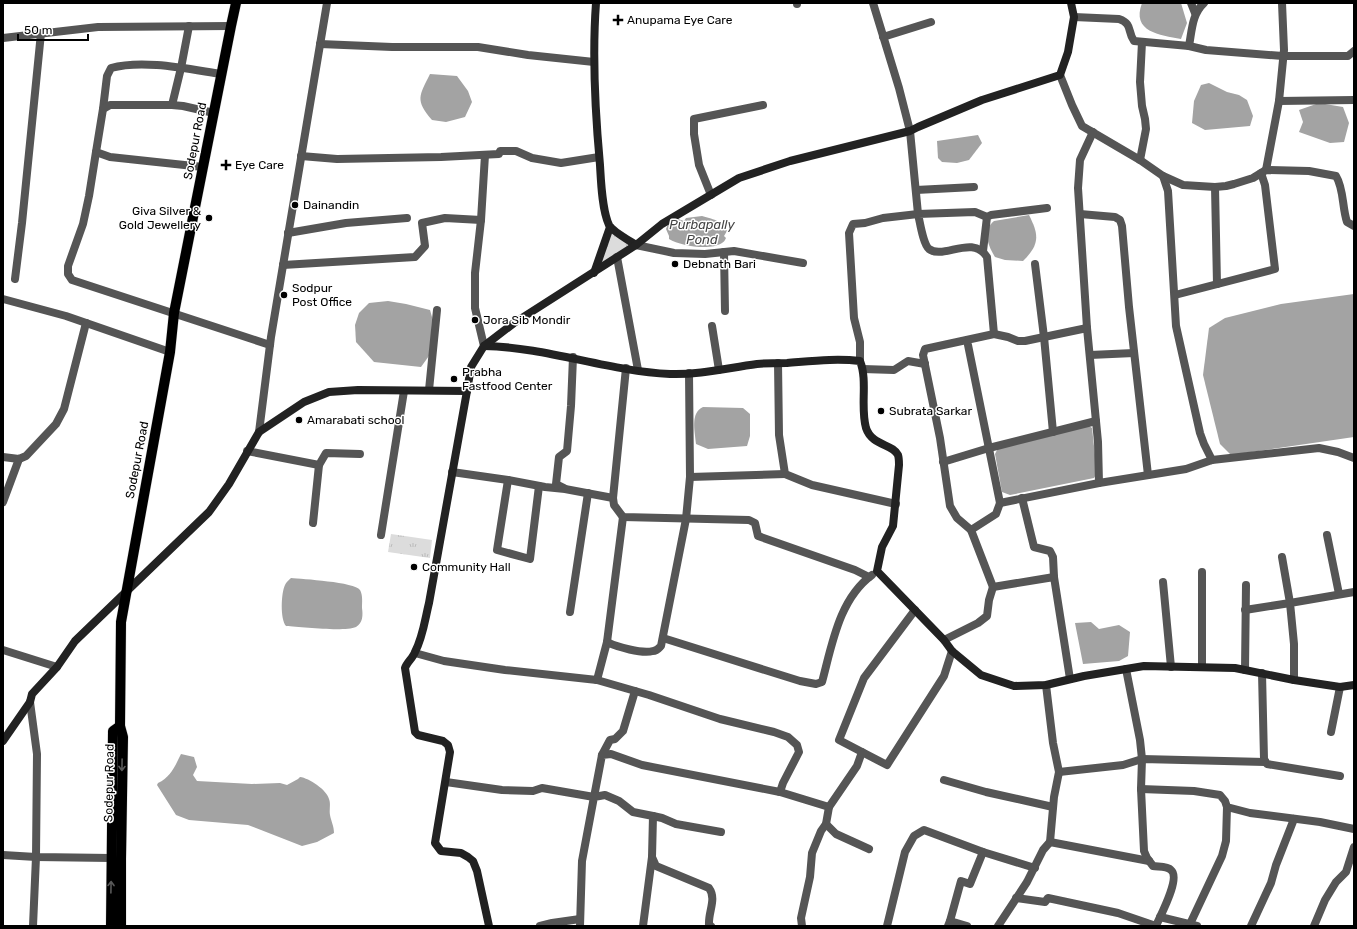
<svg xmlns="http://www.w3.org/2000/svg" width="1357" height="929" viewBox="0 0 1357 929" font-family="Rubik,sans-serif">
<style>
.park{fill:url(#park-tufts)}
.water{fill:#a3a3a3}
.lines{fill:none;stroke-linecap:round;stroke-linejoin:round}
.primary-casing{stroke:#dbdbdb;stroke-width:11}
.street{stroke:#555;stroke-width:8}
.secondary{stroke:#222;stroke-width:8}
.primary{stroke:#000;stroke-width:10}
.oneway{stroke:#595959}
.poi-dot{fill:#000;stroke:#fff;stroke-width:1.5}
.labels{text-anchor:middle;stroke-width:3;stroke-linejoin:round;paint-order:stroke}
.poi-label{font-size:12px;fill:#000;stroke:#fff;text-anchor:start}
.street-label{font-size:12px;fill:#000;stroke:#fff}
.water-label{font-size:13px;font-style:italic;fill:#444;stroke:#fff}
</style>
<defs>
<pattern id="park-tufts" width="24" height="20" patternUnits="userSpaceOnUse"><rect width="24" height="20" fill="#dcdcdc"/><path d="M3 7l-1-3M5 7V3M7 7l1-3M15 17l-1-3M17 17v-4M19 17l1-3" fill="none" stroke="#bbb"/></pattern>
</defs>
<rect width="100%" height="100%" fill="#fff"/>
<!-- park -->
<g class="park">
<polygon points="611,231 633,245 599,267"/>
<polygon points="391,534 432,540 430,558 388,552"/>
</g>
<!-- water -->
<g class="water">
<path d="M1142,3H1181L1187,23L1181,39C1160,35 1131,32 1142,3Z"/>
<path d="M430,74L457,76L468,91L472,102L465,117L446,122L432,120C415,100 419,96 430,74Z"/>
<polygon points="1209,83 1227,92 1239,95 1247,100 1253,116 1250,126 1205,130 1192,123 1194,101 1201,85"/>
<polygon points="1319,103 1343,107 1349,123 1344,142 1330,143 1299,132 1303,122 1299,110"/>
<polygon points="978,135 982,143 969,160 957,163 942,162 938,158 937,141"/>
<path d="M1029,215C1039,235 1040,244 1023,261L1005,260L995,257C988,246 982,231 994,221Z"/>
<path d="M702,216C711,219 723,220 727,231L724,236L726,238C725,240 724,242 722,243C710,251 681,246 669,239V236L666,229L668,224L675,218L684,221L686,218Z"/>
<polygon points="1354,294 1354,437 1231,455 1220,444 1203,375 1209,328 1225,318 1281,304"/>
<polygon points="388,301 406,304 430,310 432,317 431,353 421,367 374,362 356,342 355,325 359,313 369,303"/>
<path d="M703,407L743,408L750,414V436L747,446L708,449L696,444C695,431 690,413 703,407Z"/>
<polygon points="1085,423 1092,428 1097,473 1094,478 1010,495 1002,492 995,454 999,446"/>
<path d="M291,578C302,579 355,582 360,590C363,595 362,603 362,608C363,615 363,623 356,627C344,632 301,627 286,626C280,619 281,593 285,585C286,582 289,580 291,578Z"/>
<polygon points="1091,622 1099,629 1119,625 1130,632 1128,656 1119,661 1083,664 1075,623"/>
<path d="M181,754L194,757L197,767L193,775L197,781L252,784L280,783L287,785L298,779L300,777C309,778 327,790 329,799C331,804 329,810 330,815C331,821 334,826 334,833L317,842L302,846L248,825L189,820L176,815L157,785L158,783C171,777 175,766 181,754Z"/>
</g>
<g class="lines">
<defs>
<g id="primary">
<polyline points="111,926 113,731 120,726"/>
<polyline points="121,926 121,859 123,737 120,726 121,622 170,352 174,313 231,26 236,3"/>
</g>
</defs>
<!-- primary casing -->
<use href="#primary" class="primary-casing"/>
<!-- street -->
<g class="street">
<polyline points="797,3 797,4"/>
<polyline points="1191,3 1195,13"/>
<path d="M1074,17L1119,19C1133,24 1127,31 1134,41L1189,46L1206,50L1283,56H1348L1354,51"/>
<polyline points="883,37 931,22"/>
<polyline points="3,38 98,27 231,26"/>
<polyline points="320,44 392,47 478,47 528,55 594,62"/>
<path d="M1189,46C1192,30 1192,14 1204,3"/>
<polyline points="1060,75 1072,105 1082,126 1140,160 1163,176 1168,191 1176,326 1200,433 1204,444 1212,460"/>
<polyline points="1279,101 1354,100"/>
<polyline points="172,105 181,68 189,26"/>
<path d="M103,109L107,76L111,68C143,59 188,69 221,74"/>
<polyline points="96,152 89,196 83,224 68,266 68,274 72,280 270,345"/>
<polyline points="301,156 337,159 441,157 499,154 500,151 516,151 532,158 561,163 599,157"/>
<polyline points="1140,160 1146,129 1145,119 1142,106 1140,82 1142,42"/>
<polyline points="203,167 110,157 96,152 103,109 110,105 172,105 183,106 214,113"/>
<polyline points="1266,170 1279,101 1284,50 1282,3"/>
<path d="M1163,176L1183,185L1215,187L1226,186L1234,184L1253,178L1266,170L1309,171L1336,176C1344,189 1342,207 1347,222L1354,226"/>
<polyline points="1215,187 1217,284"/>
<polyline points="916,190 974,187"/>
<polyline points="711,195 699,165 694,134 694,119 763,105"/>
<polyline points="1080,214 1115,217 1120,220 1122,226 1129,307 1148,475"/>
<path d="M987,217L975,212L918,214C920,222 923,244 929,249C943,260 973,234 987,257L994,334"/>
<polyline points="288,233 346,223 407,218"/>
<polyline points="636,245 674,253 705,254 734,251 803,263"/>
<polyline points="983,251 987,217 991,215 1047,208"/>
<polyline points="724,252 725,311"/>
<polyline points="617,257 638,370"/>
<polyline points="1035,264 1044,337 1053,432"/>
<polyline points="283,265 415,257 425,246 422,223 445,218 481,220"/>
<polyline points="15,279 22,223 41,33"/>
<polyline points="1175,295 1275,269 1265,185 1261,173"/>
<polyline points="3,299 66,316 170,352"/>
<polyline points="712,326 719,370"/>
<polyline points="1087,328 1078,188 1080,160 1093,132"/>
<polyline points="967,340 1000,503 1099,483 1098,442 1087,328 1025,341 1018,341 1008,337 994,334 925,349 923,355 940,438 950,506 957,518 971,530 993,587 1054,577 1070,679"/>
<polyline points="484,346 475,308 475,273 481,220 485,155"/>
<polyline points="1090,355 1134,353"/>
<polyline points="860,361 860,342 854,318 849,233 853,224 865,223 883,218 918,214 910,131 899,88 873,3"/>
<polyline points="778,363 779,435 785,474 812,485 896,504"/>
<polyline points="863,369 894,370 908,361 925,364"/>
<polyline points="429,390 437,310"/>
<polyline points="259,432 271,337 327,3"/>
<polyline points="247,451 319,465 326,453 360,454"/>
<polyline points="3,457 19,459 26,456 56,424 64,409 86,323"/>
<polyline points="943,462 989,448 1096,421"/>
<polyline points="452,472 508,480 545,487 565,489 613,498 614,505 623,517 749,520 755,523 758,536 855,570 869,577"/>
<polyline points="690,477 785,474"/>
<polyline points="508,480 497,550 530,559 539,486"/>
<polyline points="1099,483 1186,469 1212,460 1319,448 1338,452 1354,458"/>
<polyline points="564,488 556,484 559,457 567,451 571,406 573,357"/>
<polyline points="613,498 626,368"/>
<polyline points="1022,498 1034,547 1050,551 1053,557 1054,577"/>
<polyline points="3,502 19,459"/>
<polyline points="313,523 319,465"/>
<polyline points="971,530 996,514 1000,503"/>
<polyline points="381,535 404,391"/>
<polyline points="1327,535 1339,594"/>
<polyline points="1202,572 1202,667"/>
<polyline points="1163,582 1171,667"/>
<polyline points="1245,610 1290,603 1282,557"/>
<polyline points="570,612 588,493"/>
<path d="M663,638L800,681L816,684L822,682C832,645 839,599 872,575"/>
<polyline points="944,640 978,623 987,616 989,600 993,587"/>
<polyline points="607,642 623,517"/>
<polyline points="3,650 57,667"/>
<polyline points="415,653 444,661 505,670 597,680 649,695 720,719 774,732 788,737 797,745 799,752 783,783 780,792"/>
<polyline points="1245,670 1246,585"/>
<polyline points="1262,673 1264,759 1267,764 1340,776"/>
<path d="M597,680L607,642C617,647 642,654 653,651C657,651 659,648 661,646L686,519L690,477L689,373"/>
<polyline points="1294,680 1294,644 1290,603 1354,592"/>
<polyline points="30,702 37,754 36,857 33,926"/>
<polyline points="1331,732 1340,687"/>
<polyline points="862,752 839,740 864,678 915,610"/>
<polyline points="602,755 610,740 615,739 623,731 635,691"/>
<polyline points="1059,772 1123,765 1142,759 1265,762"/>
<polyline points="944,780 986,792 1053,807"/>
<polyline points="446,782 502,790 533,791 542,788 594,797 602,755 611,754 642,765 780,792 829,807 826,824 821,831 812,853 810,877 801,918 802,926"/>
<polyline points="1141,789 1194,791 1220,795 1225,801 1227,807 1250,813 1320,822 1354,829"/>
<polyline points="829,807 857,766 862,752 887,765 944,676 952,651"/>
<polyline points="653,816 662,818 676,824 721,832"/>
<polyline points="826,824 836,834 869,849"/>
<polyline points="1050,842 1149,861"/>
<polyline points="3,855 36,857 111,858"/>
<path d="M1016,898L1045,902L1048,898L1118,913L1156,926C1160,916 1181,878 1171,870C1167,866 1158,867 1153,866L1147,858L1144,851L1141,789L1142,759L1140,740L1126,669"/>
<polyline points="1160,917 1197,926"/>
<polyline points="950,921 961,881 970,884 983,852"/>
<polyline points="1190,924 1222,856 1226,841 1227,807"/>
<polyline points="540,926 552,923 580,919"/>
<path d="M580,926L582,861L594,797L605,795L619,801L633,812L653,816L652,857L656,866L709,888C717,899 708,912 709,925L711,926"/>
<polyline points="643,926 652,857"/>
<polyline points="887,926 905,852 914,836 924,830 983,852 1035,868"/>
<polyline points="948,926 950,921 967,926"/>
<polyline points="998,926 1027,882 1043,850 1050,842 1054,797 1059,772 1053,743 1046,685"/>
<polyline points="1251,926 1271,883 1276,865 1294,819"/>
<polyline points="1314,926 1325,900 1336,882 1346,872 1354,847"/>
</g>
<!-- secondary -->
<g class="secondary">
<path d="M596,3C592,57 595,111 600,165C601,182 602,210 609,225C612,231 630,241 636,245"/>
<polyline points="594,273 610,227"/>
<path d="M484,346C547,347 607,371 670,374C700,375 727,368 757,364C767,363 777,363 787,363C812,361 836,358 860,361C868,381 860,407 866,428C872,446 893,444 898,455C899,458 899,462 899,465L893,526L882,547L877,571L944,640L952,651L981,675L1014,686L1046,685L1084,676L1144,666L1235,668L1294,680L1340,687L1354,685"/>
<path d="M467,391L429,603C425,619 423,637 415,652C413,658 407,662 405,668L415,732L418,735L443,741L448,745L450,752L435,843L441,851L461,853L468,857L473,861L477,871L489,926"/>
<polyline points="3,741 30,702 32,694 57,667 75,641 209,512 229,484 259,432 304,402 329,392 358,390 467,391 471,367 484,346 514,323 636,245 662,224 739,178 790,161 910,131 918,127 982,100 1060,75 1068,52 1074,17 1071,3"/>
</g>
<!-- primary -->
<use href="#primary" class="primary"/>
</g>
<!-- one-way arrows -->
<defs><path id="oneway-shaft" d="M-6 0H5M1.5-3L5.5 0L1.5 3" fill="none" stroke-width="1.6" stroke-linecap="round" stroke-linejoin="round"/></defs>
<g class="oneway">
<use href="#oneway-shaft" transform="translate(122 765) rotate(91)"/>
<use href="#oneway-shaft" transform="translate(111 887) rotate(-89)"/>
</g>
<!-- markers -->
<g class="poi-dot">
<path d="M616 14h4v4h4v4h-4v4h-4v-4h-4v-4h4z"/>
<path d="M224 159h4v4h4v4h-4v4h-4v-4h-4v-4h4z"/>
<circle cx="295" cy="205" r="4"/>
<circle cx="209" cy="218" r="4"/>
<circle cx="675" cy="264" r="4"/>
<circle cx="284" cy="295" r="4"/>
<circle cx="475" cy="320" r="4"/>
<circle cx="454" cy="379" r="4"/>
<circle cx="881" cy="411" r="4"/>
<circle cx="299" cy="420" r="4"/>
<circle cx="414" cy="567" r="4"/>
</g>
<g class="labels">
<!-- poi labels -->
<g class="poi-label">
<text x="627" y="24">Anupama Eye Care</text>
<text x="235" y="169">Eye Care</text>
<text x="303" y="209">Dainandin</text>
<text x="201" y="215" text-anchor="end">Giva Silver &amp;<tspan x="201" dy="14">Gold Jewellery</tspan></text>
<text x="683" y="268">Debnath Bari</text>
<text x="292" y="292">Sodpur<tspan x="292" dy="14">Post Office</tspan></text>
<text x="483" y="324">Jora Sib Mondir</text>
<text x="462" y="376">Prabha<tspan x="462" dy="14">Fastfood Center</tspan></text>
<text x="889" y="415">Subrata Sarkar</text>
<text x="307" y="424">Amarabati school</text>
<text x="422" y="571">Community Hall</text>
</g>
<!-- street labels -->
<g class="street-label">
<text transform="translate(195 141) rotate(-79)" y="4">Sodepur Road</text>
<text transform="translate(137 460) rotate(-79)" y="4">Sodepur Road</text>
<text transform="translate(109 783) rotate(-89)" y="4">Sodepur Road</text>
</g>
<!-- water labels -->
<g class="water-label">
<text x="702" y="229">Purbapally<tspan x="702" dy="15">Pond</tspan></text>
</g>
</g>
<!-- border -->
<rect width="1357" height="929" fill="none" stroke="#000000" stroke-width="8"/>
<!-- scale -->
<path d="M18 34v6h70v-6" fill="none" stroke="#000000" stroke-width="2"/>
<text x="24" y="34" font-size="12" fill="#000000" stroke="#ffffff" stroke-width="3" paint-order="stroke">50 m</text>
</svg>
